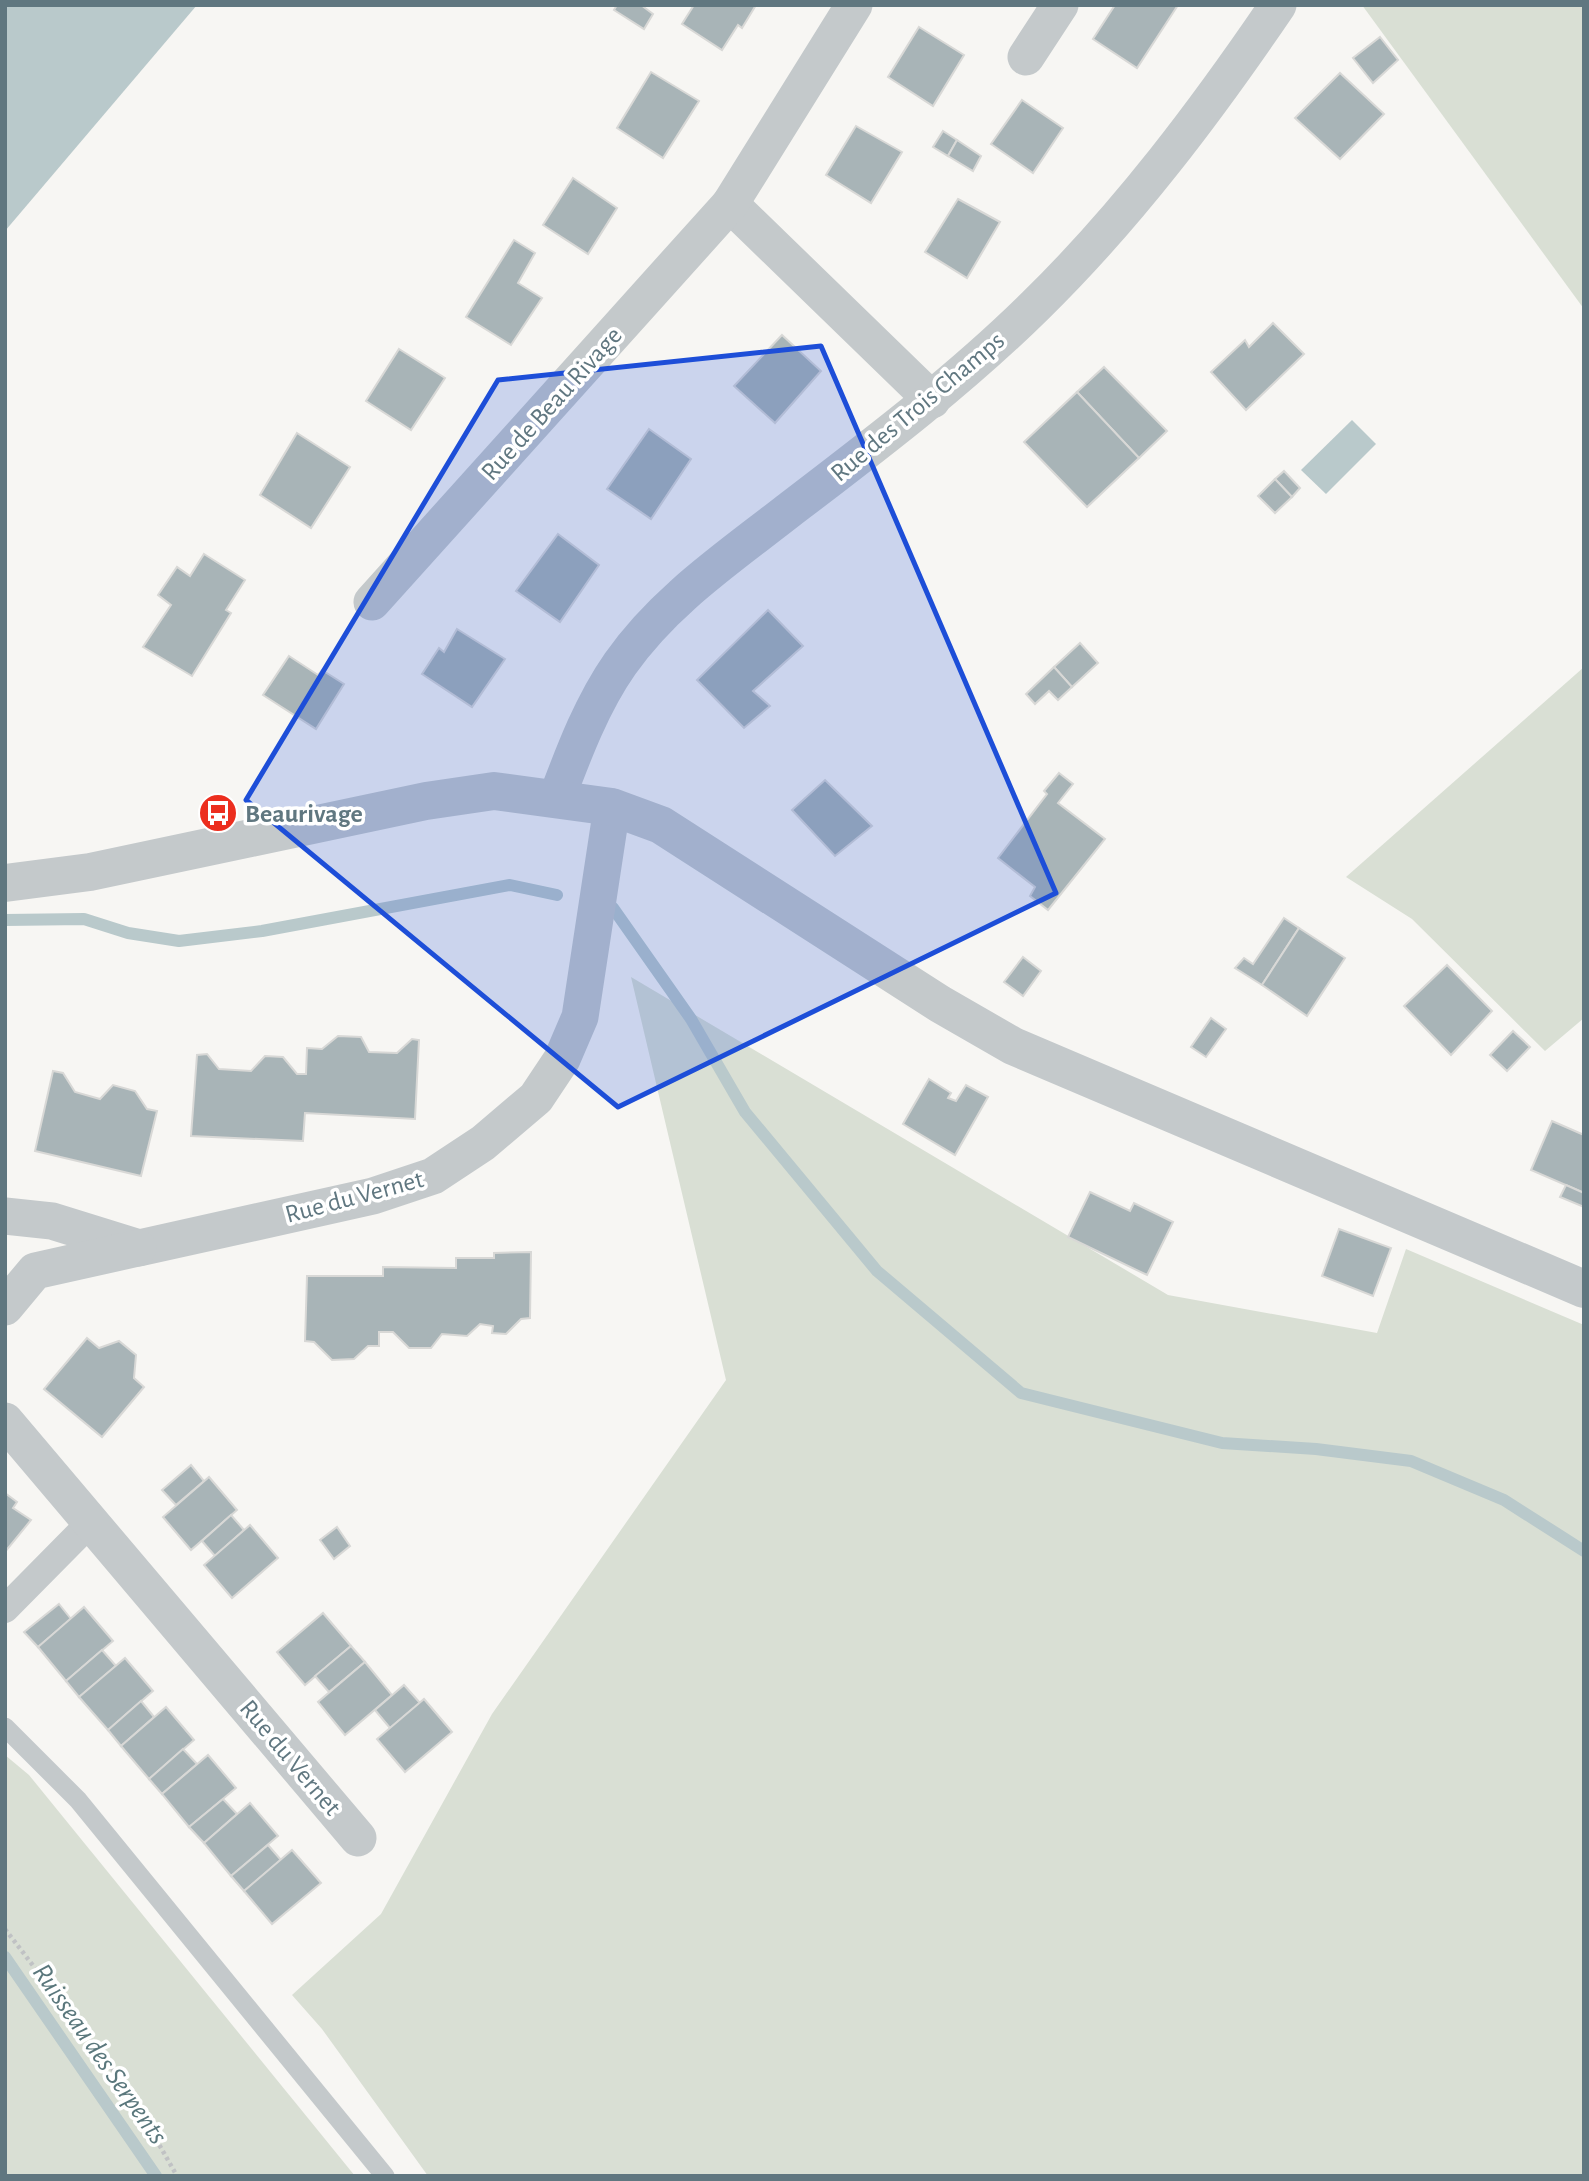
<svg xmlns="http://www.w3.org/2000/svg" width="1589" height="2181" viewBox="0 0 1589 2181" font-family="'Alegreya Sans',sans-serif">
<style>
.green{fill:#d9dfd4}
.water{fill:#b9c9cb}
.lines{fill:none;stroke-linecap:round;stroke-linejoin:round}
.stream{stroke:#b9c9cb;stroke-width:12}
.building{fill:#a8b4b7;stroke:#d8d8d6;stroke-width:2}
.path{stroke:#c0c2c4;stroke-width:4.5;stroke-dasharray:3.5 3.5;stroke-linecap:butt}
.service{stroke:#c4c9cb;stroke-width:19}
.pedestrian{stroke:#c4c9cb;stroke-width:28}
.minor{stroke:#c4c9cb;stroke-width:37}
.tertiary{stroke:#c4c9cb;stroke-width:38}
.marked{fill:#1d4ed8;fill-opacity:0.2;stroke:#1d4ed8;stroke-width:5;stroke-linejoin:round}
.labels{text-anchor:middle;stroke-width:7;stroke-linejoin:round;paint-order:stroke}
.street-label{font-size:26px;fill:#607780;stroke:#fff}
.poi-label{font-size:26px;font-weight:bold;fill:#607780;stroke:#fff;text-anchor:start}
.water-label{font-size:28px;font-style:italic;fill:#5a777c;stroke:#fff}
</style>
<rect width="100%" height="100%" fill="#f7f6f3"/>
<!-- green -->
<g class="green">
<polygon points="1362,5 1584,6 1584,309"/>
<polygon points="1584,667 1584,1018 1545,1051 1412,919 1346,877"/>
<polygon points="631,977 1168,1295 1377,1333 1406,1249 1584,1325 1584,2176 428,2176 322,2029 292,1995 381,1914 492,1714 726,1380"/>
<polygon points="5,1755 29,1775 355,2176 5,2176"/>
</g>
<!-- water -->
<g class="water">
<polygon points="5,5 197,5 5,231"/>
<polygon points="1352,420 1376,444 1326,494 1301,470"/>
</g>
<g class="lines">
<!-- stream -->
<g class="stream">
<polyline points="613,908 691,1019 745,1112 877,1271 1021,1393 1222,1443 1316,1449 1411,1461 1504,1500 1584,1551"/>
<polyline points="5,920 84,919 128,933 179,941 262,931 510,885 557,895"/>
<polyline points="5,1957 156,2176"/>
</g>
</g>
<!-- building -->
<g class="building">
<polygon points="617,5 641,5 653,14 644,29 614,10"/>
<polygon points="694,5 756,5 742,28 738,25 722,50 682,24"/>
<polygon points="1115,5 1178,5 1137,68 1093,39"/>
<polygon points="919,27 964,55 933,106 888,77"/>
<polygon points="1380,37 1398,60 1373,83 1353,58"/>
<polygon points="651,72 699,101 663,158 617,128"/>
<polygon points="1340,73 1384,114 1340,159 1295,118"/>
<polygon points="1022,100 1063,128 1033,173 991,144"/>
<polygon points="856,126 902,152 871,203 826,175"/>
<polygon points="943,131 957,140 948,156 933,147"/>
<polygon points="957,140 981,156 973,171 948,156"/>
<polygon points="573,178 617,208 588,254 543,225"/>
<polygon points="958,199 1000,222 967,278 925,252"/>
<polygon points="514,240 535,253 518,283 542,298 511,345 466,317"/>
<polygon points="1273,323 1304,354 1246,410 1211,372 1245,340 1249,347"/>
<polygon points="782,335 821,371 775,423 734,386"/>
<polygon points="399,349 445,378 411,430 366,401"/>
<polygon points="1104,367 1167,431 1139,458 1077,392"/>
<polygon points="1077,392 1139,458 1087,507 1024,442"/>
<polygon points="649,429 691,459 651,519 607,489"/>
<polygon points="297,433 350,467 311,528 260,495"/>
<polygon points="1284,471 1300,488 1292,497 1275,479"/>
<polygon points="1275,479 1292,497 1275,513 1258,496"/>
<polygon points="558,534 599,565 560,622 516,591"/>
<polygon points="204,554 245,580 226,610 231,613 192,676 143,647 171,605 158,595 177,567 190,576"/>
<polygon points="768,610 803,646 753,691 770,706 744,728 697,680"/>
<polygon points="457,629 505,659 472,707 422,674 439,648 444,652"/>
<polygon points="1080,643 1098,663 1072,687 1054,667"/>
<polygon points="289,656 318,675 322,670 344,684 316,729 263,695"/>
<polygon points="1054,667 1072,687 1058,700 1049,691 1035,704 1026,694"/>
<polygon points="1059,773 1073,784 1058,803 1105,839 1048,910 1030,896 1035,887 998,858 1047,794 1044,791"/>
<polygon points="825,780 872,826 835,856 792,810"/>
<polygon points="1284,918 1299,928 1262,985 1235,968 1244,958 1253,964"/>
<polygon points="1299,928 1345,958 1307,1016 1262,985"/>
<polygon points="1023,957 1041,971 1023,996 1004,982"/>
<polygon points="1447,965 1492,1011 1451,1055 1404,1006"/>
<polygon points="1211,1018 1226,1029 1206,1057 1191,1047"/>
<polygon points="1513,1031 1530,1047 1507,1071 1490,1055"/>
<polygon points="338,1036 361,1037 369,1052 397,1053 412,1039 419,1040 415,1119 305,1113 303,1141 191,1136 197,1055 207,1054 219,1069 251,1071 265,1056 283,1057 297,1074 306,1074 307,1048 322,1049"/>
<polygon points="53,1071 63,1073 75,1092 100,1099 113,1085 135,1091 147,1109 157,1111 141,1176 35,1151"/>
<polygon points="929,1079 951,1093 948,1098 956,1101 966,1085 988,1097 955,1155 903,1124"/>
<polygon points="1552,1121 1584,1135 1584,1193 1531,1170"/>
<polygon points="1566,1185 1584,1193 1584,1207 1560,1197"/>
<polygon points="1090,1192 1130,1211 1134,1203 1173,1222 1147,1275 1068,1237"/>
<polygon points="1339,1229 1391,1248 1373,1296 1322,1276"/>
<polygon points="531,1252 530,1318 521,1319 506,1334 492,1333 493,1326 480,1324 467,1336 442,1334 431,1348 409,1348 393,1332 379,1332 379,1346 368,1346 354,1359 332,1360 314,1342 305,1341 307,1276 383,1276 383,1267 456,1268 456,1258 494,1258 494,1253"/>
<polygon points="87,1338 99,1348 119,1341 136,1355 134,1378 144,1387 102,1437 44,1389"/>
<polygon points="191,1465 204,1481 176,1505 162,1490"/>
<polygon points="209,1477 237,1510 191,1550 163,1517"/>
<polygon points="5,1493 17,1502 13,1508 31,1520 5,1552"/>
<polygon points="231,1515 244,1530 215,1556 202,1541"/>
<polygon points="250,1525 278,1558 232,1598 204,1565"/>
<polygon points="337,1527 350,1546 334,1559 320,1540"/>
<polygon points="59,1604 71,1619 38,1647 24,1632"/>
<polygon points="84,1607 113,1641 66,1681 38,1647"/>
<polygon points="323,1613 351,1646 305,1685 277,1652"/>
<polygon points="351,1646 365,1662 329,1692 315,1676"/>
<polygon points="102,1650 116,1666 79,1697 66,1681"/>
<polygon points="125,1658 153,1691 108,1730 79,1697"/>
<polygon points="365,1662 392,1695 345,1735 318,1702"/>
<polygon points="404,1685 420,1703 390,1728 375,1710"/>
<polygon points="424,1699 452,1732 405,1772 377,1739"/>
<polygon points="141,1701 154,1717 121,1746 108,1730"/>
<polygon points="166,1707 194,1740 149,1779 121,1746"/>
<polygon points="183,1749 197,1764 162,1794 149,1779"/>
<polygon points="208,1755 236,1788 189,1827 162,1794"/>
<polygon points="223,1799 237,1814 204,1843 189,1827"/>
<polygon points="250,1803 278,1836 231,1876 204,1843"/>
<polygon points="268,1845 281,1860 244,1891 231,1876"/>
<polygon points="292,1850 321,1883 272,1924 244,1891"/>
</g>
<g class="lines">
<!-- path -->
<polyline class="path" points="5,1929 127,2088 177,2176"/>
<!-- service -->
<polyline class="service" points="5,1727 78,1800 385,2176"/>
<!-- pedestrian -->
<polyline class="pedestrian" points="5,1609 92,1521"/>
<!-- minor -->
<g class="minor">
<polyline points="1026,57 1060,5"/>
<polyline points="730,204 932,400"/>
<polyline points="372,602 730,204 854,5"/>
<path d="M557,797C574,752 592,704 620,664C664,601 728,558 788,511C873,446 959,381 1035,306C1127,216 1206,111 1278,5"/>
<polyline points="5,1216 52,1221 139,1248 373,1196 433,1176 483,1143 536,1098 562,1059 580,1017 612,807"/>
<polyline points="5,1307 35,1271 138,1248"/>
<polyline points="5,1421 358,1838"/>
</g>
<!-- tertiary -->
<polyline class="tertiary" points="5,883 90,872 426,801 494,791 612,807 661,825 940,1004 1013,1046 1584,1289"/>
</g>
<!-- marked area -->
<path class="marked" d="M821,346L1056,893L618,1107L246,800L498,380Z"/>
<!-- icons -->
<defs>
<symbol id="bus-disc" viewBox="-11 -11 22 22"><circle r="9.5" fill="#ec2e1e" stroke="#fff"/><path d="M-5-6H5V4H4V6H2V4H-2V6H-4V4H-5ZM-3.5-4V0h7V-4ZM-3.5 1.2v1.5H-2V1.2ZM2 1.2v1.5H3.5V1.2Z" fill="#fff"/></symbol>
</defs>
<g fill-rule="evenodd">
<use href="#bus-disc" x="196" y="791" width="44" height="44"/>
</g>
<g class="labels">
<!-- street labels -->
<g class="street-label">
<text transform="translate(551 403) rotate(-48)" y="9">Rue de Beau Rivage</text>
<text transform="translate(917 406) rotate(-40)" y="9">Rue des Trois Champs</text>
<text transform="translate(354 1196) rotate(-15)" y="9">Rue du Vernet</text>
<text transform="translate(291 1757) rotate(50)" y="9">Rue du Vernet</text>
</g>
<!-- poi labels -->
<g class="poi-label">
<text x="245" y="822">Beaurivage</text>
</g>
<!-- water labels -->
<g class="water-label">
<text transform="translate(101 2053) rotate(55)" y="10">Ruisseau des Serpents</text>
</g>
</g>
<!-- border -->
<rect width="1589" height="2181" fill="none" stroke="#607780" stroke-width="14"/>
</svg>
